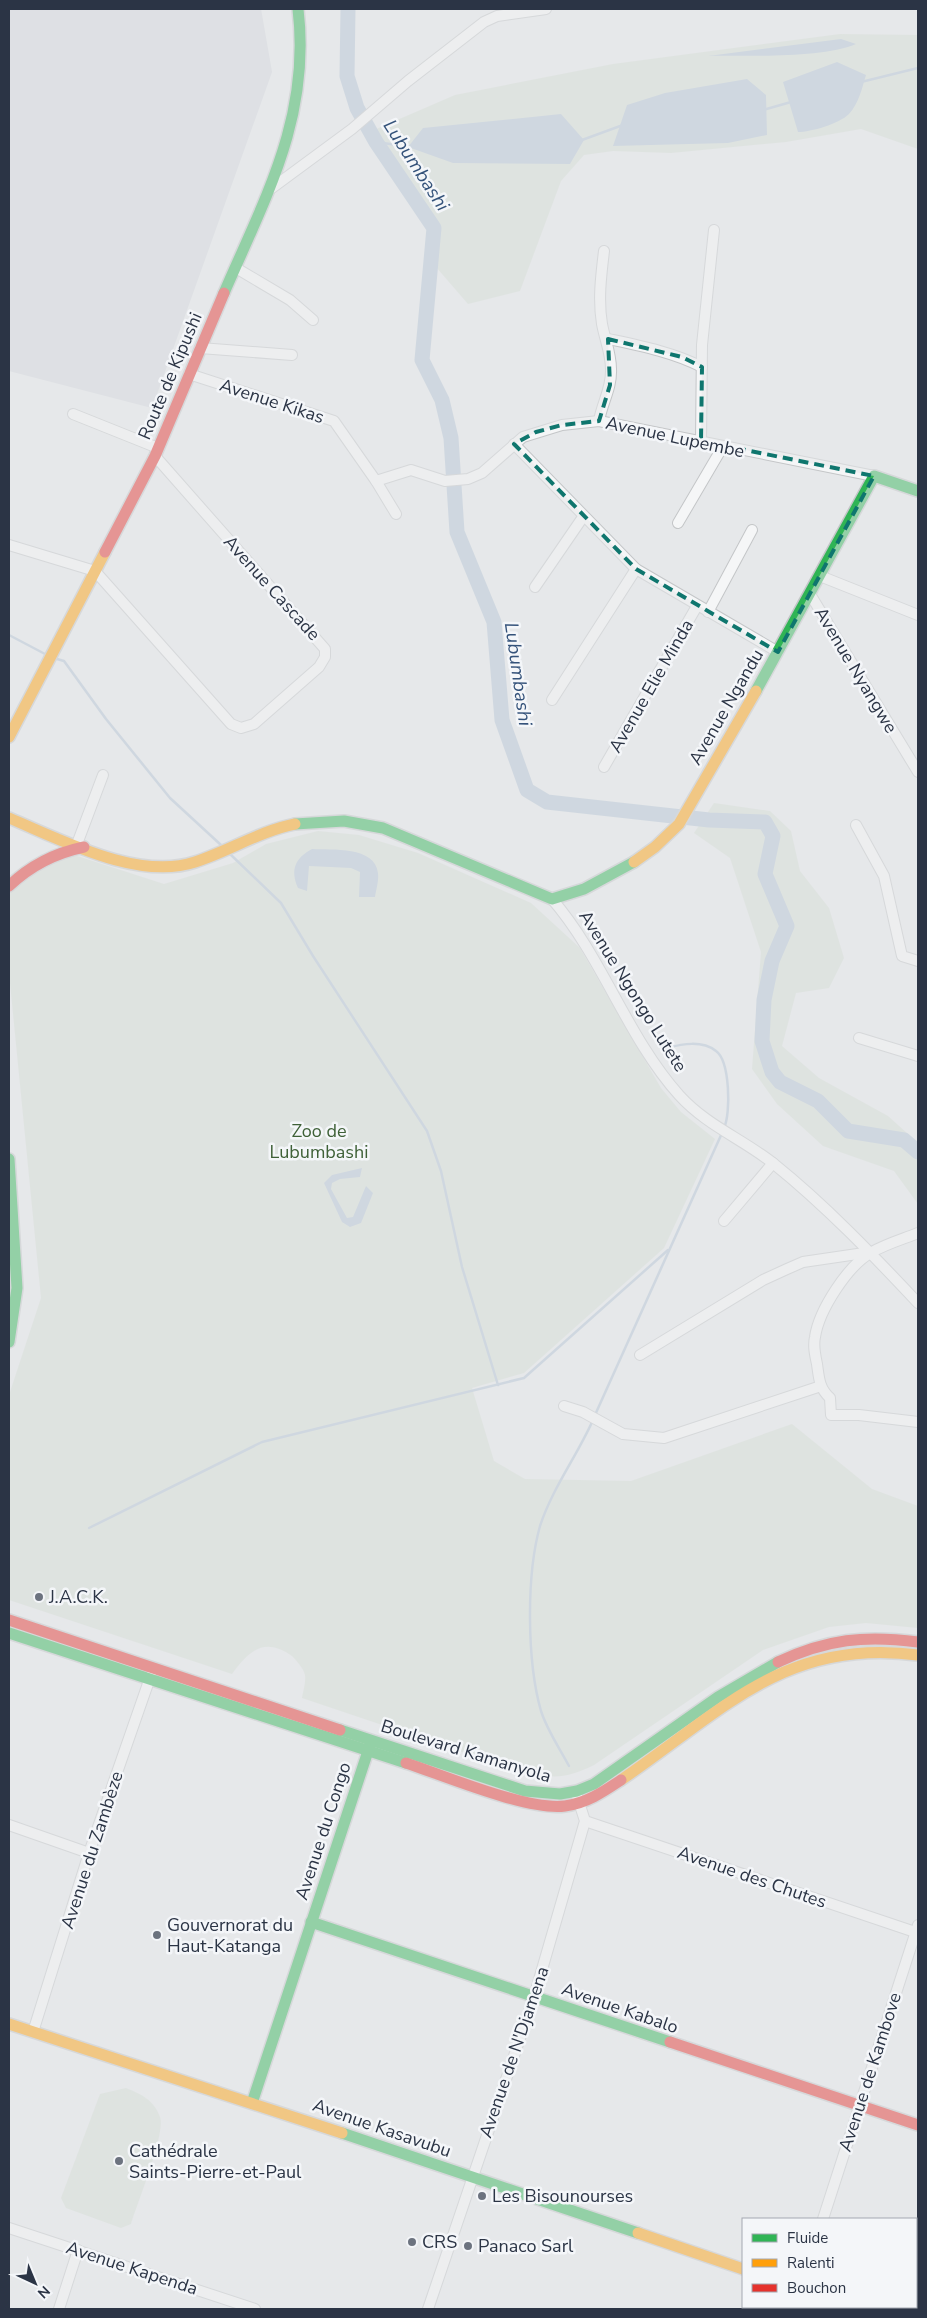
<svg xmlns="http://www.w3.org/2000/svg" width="927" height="2318" viewBox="0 0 927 2318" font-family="'Nunito Sans',sans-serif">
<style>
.built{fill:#d4d7dd}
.green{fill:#d6ded6}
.water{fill:#b4c4d5}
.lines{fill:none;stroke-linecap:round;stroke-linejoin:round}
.stream{stroke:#b4c4d5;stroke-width:2.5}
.river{stroke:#b4c4d5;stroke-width:15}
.street-casing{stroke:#c4c6c8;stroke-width:12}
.fast-casing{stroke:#c4c6c8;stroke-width:14}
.slow-casing{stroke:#c4c6c8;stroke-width:14}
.jam-casing{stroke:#c4c6c8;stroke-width:14}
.street{stroke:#f5f6f7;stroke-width:10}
.fast{stroke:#30b455;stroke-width:11}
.slow{stroke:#ff9f0a;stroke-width:11}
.jam{stroke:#e5322d;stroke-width:11}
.marked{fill:none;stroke:#0f766e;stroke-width:4;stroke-dasharray:10 6;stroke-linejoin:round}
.poi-dot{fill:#6c737f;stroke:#f4f6f9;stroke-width:2}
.labels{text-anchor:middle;stroke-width:5;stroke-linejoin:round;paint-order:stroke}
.street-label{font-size:18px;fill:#2b3445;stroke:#f4f6f9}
.park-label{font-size:18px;fill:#3f6138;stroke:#f4f6f9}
.poi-label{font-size:18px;fill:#2b3445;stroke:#f4f6f9;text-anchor:start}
.water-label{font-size:19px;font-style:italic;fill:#34527a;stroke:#f4f6f9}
</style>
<rect width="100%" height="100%" fill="#e6e8ea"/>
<!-- built -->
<polygon class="built" points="9,9 261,9 272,72 152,408 9,371"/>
<!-- green -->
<g class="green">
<polygon points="840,34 918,35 918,149 861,129 786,142 671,153 613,151 584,155 561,181 520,291 468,304 436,267 436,228 399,176 374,130 455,95 613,64"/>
<polygon points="714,803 770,811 791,831 800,871 829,908 844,958 829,988 796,993 782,1046 819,1078 888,1116 918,1143 918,1204 894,1171 823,1146 777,1104 752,1069 761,952 730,858 694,833"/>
<path d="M318,831L359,835L418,853L531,903L580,948L661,1088L681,1112L715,1139L664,1248L524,1373L472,1388L494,1461L525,1479L631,1481L792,1424L872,1489L918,1506V1628L866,1623L829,1627L763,1650L594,1765C565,1779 556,1778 525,1773L302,1698C303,1692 306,1682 305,1675C304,1669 296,1660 292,1656C264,1636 249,1651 232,1674L9,1600V1395L41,1298L9,973V888L65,852L164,884L233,863L266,844Z"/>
<path d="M126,2088C141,2094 154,2100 160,2117C166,2133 137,2204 131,2224L121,2228L66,2208L61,2198L100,2094Z"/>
</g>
<!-- water -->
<g class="water">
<path d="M841,39L856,44C821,59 747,55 708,56Z"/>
<path d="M837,62L866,75C862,88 859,103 849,114C839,124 811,132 798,132L783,82Z"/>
<polygon points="747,79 766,95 767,135 728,143 613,146 627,105 665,93"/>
<polygon points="561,114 584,140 570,164 453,163 408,147 423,128"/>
<path d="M312,849C332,850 375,846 378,873C379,881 376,890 375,897H359L360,872L351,868L309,866L307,891L298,888C290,870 295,858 312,849Z"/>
<polygon points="362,1168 360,1177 340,1179 332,1183 331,1189 347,1218 353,1217 366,1186 373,1193 361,1223 350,1227 342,1222 324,1183 332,1175"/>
</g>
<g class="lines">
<!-- stream -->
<g class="stream">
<polyline points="861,82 918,68"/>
<polyline points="763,110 791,102"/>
<polyline points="582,140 623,125"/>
<polyline points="376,142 411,147"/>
<polyline points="9,635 45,654"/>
<polyline points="57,659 64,661 106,719 170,798 221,845"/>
<polyline points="230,854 281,903 313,956 427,1131 441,1171 462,1267 498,1385"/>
<path d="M667,1048C682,1044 702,1040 716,1051C730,1061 731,1113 724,1128"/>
<polyline points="595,1415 722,1133"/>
<polyline points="89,1528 262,1442 524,1378 668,1250"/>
<path d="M569,1766C560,1749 547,1730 541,1711C527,1662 526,1576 540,1526C552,1489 577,1456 593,1420"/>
</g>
<!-- river -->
<polyline class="river" points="348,9 347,76 357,108 376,142 434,228 422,360 442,400 451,438 457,532 494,622 502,720 527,790 547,802 709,820 765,822 773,836 765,874 787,926 772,961 764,1000 762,1041 772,1072 780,1082 818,1101 848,1131 904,1140 918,1152"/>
<defs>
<g id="street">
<polyline points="272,188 352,129 408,81 484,22 497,16 546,9"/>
<polyline points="236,268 290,300 313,320"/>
<path d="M608,339C641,346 672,352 702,367"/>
<polyline points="200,348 292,355"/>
<polyline points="189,374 334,421 376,481 396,514"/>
<polyline points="73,414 158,448"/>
<path d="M599,421C602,403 612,388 611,369C611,353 605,340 602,324C598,300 601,276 604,251"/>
<polyline points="701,441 702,345 714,230"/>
<polyline points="514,444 636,569 778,652"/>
<polyline points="376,481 411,470 445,481 468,479 482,473 523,437 562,425 599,421 874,476"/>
<polyline points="678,523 722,448"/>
<polyline points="9,545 95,571 231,724 241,728 254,724 319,667 325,657 325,649 155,456"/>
<polyline points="820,576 918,615"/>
<polyline points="535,587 583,517"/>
<polyline points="810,594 918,772"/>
<polyline points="708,612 752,530"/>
<polyline points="552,700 636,569"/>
<polyline points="604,767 697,606"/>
<polyline points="856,825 884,876 902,956 918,961"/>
<polyline points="77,844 103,775"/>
<path d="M552,899C603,958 627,1037 679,1095C707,1126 743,1139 774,1164C825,1205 874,1256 918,1303"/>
<polyline points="859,1038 918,1056"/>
<polyline points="724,1221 773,1163"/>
<path d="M918,1233C903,1239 886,1244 872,1252C848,1265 819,1310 815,1337C813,1346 815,1355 817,1364C819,1378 819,1388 830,1398L831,1415H859L918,1422"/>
<polyline points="640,1355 763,1280 787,1269 803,1262 871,1252"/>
<polyline points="564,1406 583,1412 623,1434 664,1438 821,1386"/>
<polyline points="585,1821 918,1933"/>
<polyline points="9,1825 89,1853"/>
<polyline points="33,2032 89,1853 151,1675"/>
<polyline points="823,2219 918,1925"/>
<polyline points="9,2228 255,2309"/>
<polyline points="59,2309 78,2250"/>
<polyline points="428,2309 534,1997 585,1821 577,1796"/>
<polyline points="793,2309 794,2307"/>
</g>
<g id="fast">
<path d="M224,293C265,198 311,117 298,9"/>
<polyline points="756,691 874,476 918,491"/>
<polyline points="295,824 344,821 383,828 552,899 584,889 634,862"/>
<polyline points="9,1159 17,1288 9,1342"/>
<polyline points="9,1633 406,1763"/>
<polyline points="340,1730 525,1791 560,1794 577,1791 594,1784 718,1697 778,1662"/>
<polyline points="311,1922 670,2042"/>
<polyline points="252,2103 371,1742"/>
<polyline points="342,2133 638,2233"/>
</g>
<g id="slow">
<polyline points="9,737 105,552"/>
<path d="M9,818C62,840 138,881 195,862C229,851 260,831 295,824"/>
<polyline points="634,862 655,847 679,824 756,691"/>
<path d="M621,1780C721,1712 786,1637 918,1655"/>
<polyline points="9,2024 342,2133"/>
<polyline points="638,2233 743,2269"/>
<polyline points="857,2307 865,2309"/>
</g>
<g id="jam">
<polyline points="105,552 155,456 224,293"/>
<path d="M9,886C31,865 55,853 84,847"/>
<polyline points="9,1620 340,1730"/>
<path d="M778,1662C827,1639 865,1635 918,1642"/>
<path d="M406,1763C445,1776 528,1811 565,1806C587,1803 603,1792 621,1780"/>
<polyline points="670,2042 918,2125"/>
</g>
</defs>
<!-- street casing -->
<use href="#street" class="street-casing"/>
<!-- fast casing -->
<use href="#fast" class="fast-casing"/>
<!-- slow casing -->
<use href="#slow" class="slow-casing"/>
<!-- jam casing -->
<use href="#jam" class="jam-casing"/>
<!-- street -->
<use href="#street" class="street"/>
<!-- fast -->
<use href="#fast" class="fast"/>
<!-- slow -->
<use href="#slow" class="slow"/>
<!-- jam -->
<use href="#jam" class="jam"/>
</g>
<!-- marked area -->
<path d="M0 0H927V2318H0ZM608,339L682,357L702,367L701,441L874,476L778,652L636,569L514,444L536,432L562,425L599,421L610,385Z" fill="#e6e8ea" fill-opacity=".55" fill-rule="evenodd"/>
<path class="marked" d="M608,339L682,357L702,367L701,441L874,476L778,652L636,569L514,444L536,432L562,425L599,421L610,385Z"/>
<!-- markers -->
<g class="poi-dot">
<circle cx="39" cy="1597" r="5"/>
<circle cx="157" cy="1935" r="5"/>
<circle cx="119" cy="2161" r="5"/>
<circle cx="482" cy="2196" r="5"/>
<circle cx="412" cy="2242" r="5"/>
<circle cx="468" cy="2246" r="5"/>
</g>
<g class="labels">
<!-- street labels -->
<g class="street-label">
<text transform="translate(170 376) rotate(-67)" y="6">Route de Kipushi</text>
<text transform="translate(272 401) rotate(18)" y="6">Avenue Kikas</text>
<text transform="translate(675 437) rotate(12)" y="6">Avenue Lupembe</text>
<text transform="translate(272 588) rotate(48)" y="6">Avenue Cascade</text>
<text transform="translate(856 670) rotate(59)" y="6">Avenue Nyangwe</text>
<text transform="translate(651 686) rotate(-60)" y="6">Avenue Elie Minda</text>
<text transform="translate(726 707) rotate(-60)" y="6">Avenue Ngandu</text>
<text transform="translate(633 991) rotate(58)" y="6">Avenue Ngongo Lutete</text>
<text transform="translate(466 1751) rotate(17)" y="6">Boulevard Kamanyola</text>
<text transform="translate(323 1831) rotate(-72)" y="6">Avenue du Congo</text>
<text transform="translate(92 1850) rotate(-72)" y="6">Avenue du Zambèze</text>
<text transform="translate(752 1877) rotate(19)" y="6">Avenue des Chutes</text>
<text transform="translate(620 2008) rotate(19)" y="6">Avenue Kabalo</text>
<text transform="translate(514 2052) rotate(-71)" y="6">Avenue de N'Djamena</text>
<text transform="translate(870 2072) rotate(-72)" y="6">Avenue de Kambove</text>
<text transform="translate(382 2128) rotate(19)" y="6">Avenue Kasavubu</text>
<text transform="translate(132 2268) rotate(18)" y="6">Avenue Kapenda</text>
</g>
<!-- park labels -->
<g class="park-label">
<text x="319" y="1137">Zoo de<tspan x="319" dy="21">Lubumbashi</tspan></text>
</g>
<!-- poi labels -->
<g class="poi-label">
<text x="49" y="1603">J.A.C.K.</text>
<text x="167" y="1931">Gouvernorat du<tspan x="167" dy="21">Haut-Katanga</tspan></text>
<text x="129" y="2157">Cathédrale<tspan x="129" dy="21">Saints-Pierre-et-Paul</tspan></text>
<text x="492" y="2202">Les Bisounourses</text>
<text x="422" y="2248">CRS</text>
<text x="478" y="2252">Panaco Sarl</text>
</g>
<!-- water labels -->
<g class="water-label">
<text transform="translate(417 165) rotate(57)" y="7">Lubumbashi</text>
<text transform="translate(519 674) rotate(82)" y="7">Lubumbashi</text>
</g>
</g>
<!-- border -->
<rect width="927" height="2318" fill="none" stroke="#2b3445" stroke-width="20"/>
<!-- legend -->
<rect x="742" y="2218" width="175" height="90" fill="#f4f6f9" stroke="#a4a8b1"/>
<rect x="752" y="2234" width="25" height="8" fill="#30b455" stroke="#a4a8b1"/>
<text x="787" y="2243" font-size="15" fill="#2b3445">Fluide</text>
<rect x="752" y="2259" width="25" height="8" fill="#ff9f0a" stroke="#a4a8b1"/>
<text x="787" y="2268" font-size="15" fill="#2b3445">Ralenti</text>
<rect x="752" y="2284" width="25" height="8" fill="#e5322d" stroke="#a4a8b1"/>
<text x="787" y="2293" font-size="15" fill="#2b3445">Bouchon</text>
<!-- north arrow -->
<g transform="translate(35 2283) rotate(136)" stroke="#f4f6f9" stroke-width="4" paint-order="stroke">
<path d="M0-4L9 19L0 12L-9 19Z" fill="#2b3445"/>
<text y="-8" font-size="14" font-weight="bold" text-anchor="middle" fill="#2b3445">N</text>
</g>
</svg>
